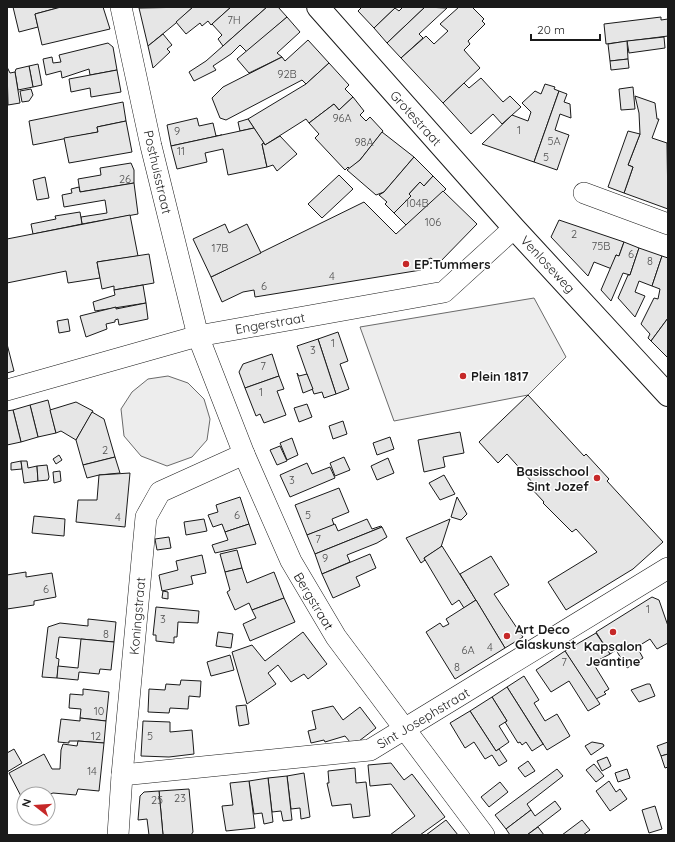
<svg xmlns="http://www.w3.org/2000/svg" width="675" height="842" viewBox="0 0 675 842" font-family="Quicksand,sans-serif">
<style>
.built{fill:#ededed;stroke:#6a6a6a}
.building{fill:#e6e6e6;stroke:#1a1a1a}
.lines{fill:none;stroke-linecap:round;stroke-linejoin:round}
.minor-casing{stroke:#1a1a1a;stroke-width:22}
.secondary-casing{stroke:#1a1a1a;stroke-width:24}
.minor{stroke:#fff;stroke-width:21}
.secondary{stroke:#fff;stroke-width:22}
.poi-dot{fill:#c62828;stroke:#fff;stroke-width:1.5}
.labels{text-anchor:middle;stroke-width:3;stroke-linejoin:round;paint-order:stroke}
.number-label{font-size:11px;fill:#4d4d4d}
.street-label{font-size:13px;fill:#1a1a1a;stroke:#fff}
.poi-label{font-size:13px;font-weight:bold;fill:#1a1a1a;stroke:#fff;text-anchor:start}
</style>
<rect width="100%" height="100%" fill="#fff"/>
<!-- built -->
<g class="built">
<polygon points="534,298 566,357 528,395 394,421 360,327"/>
<polygon points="168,376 188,383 204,399 210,419 207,440 192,457 167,466 141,456 124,436 121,409 132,392 148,379"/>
</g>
<!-- building -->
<g class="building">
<polygon points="13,7 61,7 35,14 38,27 19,32"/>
<polygon points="61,7 103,7 110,29 42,45 35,14"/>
<polygon points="193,7 176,23 148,46 139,8"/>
<polygon points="193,7 231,7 211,25 208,21 202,26 200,23 186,34 176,22"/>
<polygon points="231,7 267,7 223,46 218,39 222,35 212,24"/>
<polygon points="267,7 278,7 287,17 247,52 240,45 231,54 213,66 216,70 194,81 189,72 206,61"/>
<polygon points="362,7 395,7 395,8 374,28 358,11"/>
<polygon points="403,7 425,7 387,43 374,28 395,8 399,11"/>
<polygon points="425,7 447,8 419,34 423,38 401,58 387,43"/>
<polygon points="459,7 472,7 484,19 482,21 485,24 468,41 470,44 464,50 480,68 443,103 401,58 426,36 434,44 448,31 440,24"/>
<polygon points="287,17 300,32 277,53 282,57 249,73 237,59"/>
<polygon points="661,17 661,20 668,19 668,36 606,44 604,24"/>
<polygon points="163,34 172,45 167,49 170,52 153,68 148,46"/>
<polygon points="664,37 665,48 629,53 627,41"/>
<polygon points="308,40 329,63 306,84 302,80 226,120 220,118 212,98 223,87 282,57 285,61"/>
<polygon points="627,41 628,59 610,61 608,44"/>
<polygon points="108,43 113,47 117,70 90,75 89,69 62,78 61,71 46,75 43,59 52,57 53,63 61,62 59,55"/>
<polygon points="628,59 629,68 611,70 610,61"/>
<polygon points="329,63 349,85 345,89 353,97 339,110 334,104 309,123 306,119 265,145 248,119 306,84"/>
<polygon points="38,64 42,85 33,87 29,66"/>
<polygon points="29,66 33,87 18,90 15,72 16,69"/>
<polygon points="7,67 10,73 15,72 20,103 8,105"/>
<polygon points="117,70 121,92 91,97 90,88 71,92 69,79"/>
<polygon points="481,78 503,102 510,96 521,107 502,124 493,114 471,134 443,103 464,83 469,88"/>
<polygon points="545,84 555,87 554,89 559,91 534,162 482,144 512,115 528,121 531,112 522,103 535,91 541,94"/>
<polygon points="633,87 635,109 621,110 619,89"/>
<polygon points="31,89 33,95 29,101 22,102 20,91"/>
<polygon points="559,91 567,94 564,102 570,104 571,118 560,114 555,130 569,135 557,170 534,162"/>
<polygon points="635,96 655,103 657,119 659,119 652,138 667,143 668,209 624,193 633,167 628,165 640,134 639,113"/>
<polygon points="353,97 364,111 360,115 366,121 370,117 383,131 360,160 350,169 348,167 345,170 315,138 319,134 309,123 334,104 339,110"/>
<polygon points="123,102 126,121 97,127 98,132 33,145 29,121"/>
<polygon points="197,118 199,126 213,123 216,136 222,135 171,146 167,125"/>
<polygon points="248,119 254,128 240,131 238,122"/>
<polygon points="126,121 132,152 69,163 64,138 98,132 97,127"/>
<polygon points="254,128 264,143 262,144 267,167 228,175 223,149 205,153 207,162 177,169 171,146"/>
<polygon points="628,131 640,134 628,165 633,167 624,193 608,187"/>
<polygon points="382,132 414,157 384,192 376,195 347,170 360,160"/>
<polygon points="280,136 297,154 277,171 273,165 267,167 262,144 264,143 265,145"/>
<polygon points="414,157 433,176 424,186 420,182 409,194 411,196 394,213 385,204 387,202 379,195 384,192"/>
<polygon points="131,163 134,170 134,183 80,192 78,179 101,175 100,168"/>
<polygon points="339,175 353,189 322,218 308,204"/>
<polygon points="433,176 446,189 425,210 406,225 394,213 411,196 409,194 420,182 424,186"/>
<polygon points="45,177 49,198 37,200 33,180"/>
<polygon points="134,183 138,214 82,224 81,217 107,213 105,200 64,207 62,195 72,193 71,189 79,187 80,192"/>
<polygon points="443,191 477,224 438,264 431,258 420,263 421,270 255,297 254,290 243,292 222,302 211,277 364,202 396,234"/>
<polygon points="80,212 82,224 33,234 31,224 56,219 55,216"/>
<polygon points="130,215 138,256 97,262 100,278 68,283 66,271 7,283 7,239"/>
<polygon points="559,220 624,242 619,256 616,255 612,269 594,262 588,276 551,237"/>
<polygon points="225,224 229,233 247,224 261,253 211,277 193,239"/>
<polygon points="624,242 639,248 630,275 623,273 611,301 601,290 616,255 619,256"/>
<polygon points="639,248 662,256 652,286 639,281 635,292 645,296 635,317 618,298 628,275 630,275"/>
<polygon points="149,254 154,283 114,290 114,286 102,289 97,262"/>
<polygon points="662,256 668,258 668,318 651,341 648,338 650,334 641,324 654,298 658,299 660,289 652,286"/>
<polygon points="143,285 146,303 95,311 93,302 115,295 114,290"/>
<polygon points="146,303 148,319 119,325 118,319 115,320 115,322 106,324 107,329 86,337 80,316 116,307 116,309"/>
<polygon points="668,318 668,358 651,341"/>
<polygon points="68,319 70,331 59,333 57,321"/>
<polygon points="338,332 348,361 340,364 349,389 336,394 318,339"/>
<polygon points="318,339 336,394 324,398 322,392 314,394 297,346"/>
<polygon points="7,344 14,371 7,373"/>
<polygon points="272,354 279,376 245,388 239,372 243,364"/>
<polygon points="297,373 299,376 307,374 313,389 303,393"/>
<polygon points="279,376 284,389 277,391 286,415 264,423 260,414 256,416 245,388"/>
<polygon points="528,395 584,456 586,454 609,479 607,481 663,542 633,569 566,610 548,582 597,552 576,529 572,532 543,503 544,502 530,487 533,483 507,454 498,463 479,442"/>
<polygon points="48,400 56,433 38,437 30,405"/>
<polygon points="76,402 93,411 76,440 61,431 56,433 50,410"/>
<polygon points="307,404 312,417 299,422 294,408"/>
<polygon points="30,405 38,437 21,442 13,410"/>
<polygon points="13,410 21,442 7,445 7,411"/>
<polygon points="92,412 104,419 115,457 83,465 76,440"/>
<polygon points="343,421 347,434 333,439 329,426"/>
<polygon points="460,432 464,453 443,457 445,467 424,472 418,440"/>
<polygon points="390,437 394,449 377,455 373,443"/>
<polygon points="292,438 298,455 287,460 280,443"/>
<polygon points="280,446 287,461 277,465 270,450"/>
<polygon points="59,455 62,460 56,464 53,459"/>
<polygon points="115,457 120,473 99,475 87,478 83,465"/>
<polygon points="344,457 350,470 335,476 330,463"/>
<polygon points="388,458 394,473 377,480 371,466"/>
<polygon points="21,461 22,469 11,470 11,463"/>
<polygon points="21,461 27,461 28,468 37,466 38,481 24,483"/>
<polygon points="307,463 312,474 330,467 335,478 290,497 280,475"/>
<polygon points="47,465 49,477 48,480 38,481 37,466"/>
<polygon points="60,471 61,481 54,483 53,472"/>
<polygon points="130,473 125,527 76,522 78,500 97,500 99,475"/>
<polygon points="444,475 455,494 440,500 429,483"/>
<polygon points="339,488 349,512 332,519 334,525 307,535 295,505"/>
<polygon points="240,497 249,524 225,532 222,524 213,527 208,515 218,512 216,505"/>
<polygon points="457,497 467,514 461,520 451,517"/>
<polygon points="34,516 65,519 64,536 32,533"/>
<polygon points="204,519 207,531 186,535 184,522"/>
<polygon points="367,519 372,529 381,526 382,527 315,554 307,535 335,524 338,531"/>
<polygon points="450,519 441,547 424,558 425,560 421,563 406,538"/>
<polygon points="249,524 256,544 215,553 212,545 228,540 225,532"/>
<polygon points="382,527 387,537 377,543 347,555 350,562 322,574 315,554"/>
<polygon points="169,537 171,548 157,550 155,539"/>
<polygon points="442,546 476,600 464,608 459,600 452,605 424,558"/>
<polygon points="237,550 242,568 225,572 220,554"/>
<polygon points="370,554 376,568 356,577 360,586 333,598 322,574"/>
<polygon points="202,555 206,573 191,576 193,584 162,591 159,575 178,570 176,561"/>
<polygon points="491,556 509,585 494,594 523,637 505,648 460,574"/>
<polygon points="242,568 247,583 274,572 284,598 252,610 249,603 235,610 227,592 230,590 225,572"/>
<polygon points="26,572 26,577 52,573 56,597 34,601 34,605 7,609 7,575"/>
<polygon points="163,591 168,592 168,599 162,598"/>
<polygon points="652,597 659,600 668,626 668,643 657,649 650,639 637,647 643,658 627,668 616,650 610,654 596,632"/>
<polygon points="284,598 295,622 250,641 243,624 256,618 252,610"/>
<polygon points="476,600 505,648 455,679 426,632 440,623 443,627 449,624 446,619"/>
<polygon points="156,607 199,611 198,623 178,622 177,637 174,637 174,643 156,641 156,635 153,635"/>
<polygon points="88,619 116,622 114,642 59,637 56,658 59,659 57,678 42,677 48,627 60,623 88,626"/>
<polygon points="218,632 233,634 231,648 216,646"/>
<polygon points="303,632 327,664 308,679 304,674 291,682 278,665 268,673 276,684 247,704 232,652 252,645 265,661"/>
<polygon points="596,633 610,654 593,663 609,689 604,692 606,694 596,699 565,651"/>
<polygon points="81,639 114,642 111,670 100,669 99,674 79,672 78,680 57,678 58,666 78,668"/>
<polygon points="565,651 600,704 588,711 569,681 551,692 536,670"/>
<polygon points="230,655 234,670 211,676 207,662"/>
<polygon points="524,676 539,700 534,703 545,721 557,714 570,736 547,750 507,687"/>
<polygon points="181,680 201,681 200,697 189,696 188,709 170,708 169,713 148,712 149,689 165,690 166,684 180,685"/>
<polygon points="647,684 650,684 655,696 639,702 631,690"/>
<polygon points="507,687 543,744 532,751 526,742 522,745 520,742 518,743 505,722 507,721 492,697"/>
<polygon points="83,689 109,692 106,721 80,718 81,709 69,708 70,694 83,695"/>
<polygon points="492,697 507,721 499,726 509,742 496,751 470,711"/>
<polygon points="246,705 249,724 239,726 236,706"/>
<polygon points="333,706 343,720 360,707 376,728 359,741 350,742 345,736 325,742 324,740 311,743 308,731 316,729 312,711"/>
<polygon points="470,711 496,751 499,749 507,761 499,766 492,755 485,759 474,742 465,748 450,723"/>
<polygon points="80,718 106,721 104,743 78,741 69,741 69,743 58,742 61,719 80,721"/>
<polygon points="143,721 170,722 170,732 192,730 194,754 169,757 141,756"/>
<polygon points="78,741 104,743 99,791 78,789 76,795 53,793 48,795 48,794 24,794 24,802 9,773 44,754 52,769 60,769 61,750 63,744 77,746"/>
<polygon points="592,742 603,744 604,746 591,755 585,746"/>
<polygon points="668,742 668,754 661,756 657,746"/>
<polygon points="14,749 22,763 7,772 7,753"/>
<polygon points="668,754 668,767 665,768 661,756"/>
<polygon points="607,757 611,766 602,771 597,761"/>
<polygon points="528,761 535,771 525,777 518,768"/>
<polygon points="391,763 404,780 412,774 445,817 420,835 390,835 415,816 391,784 370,786 368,765"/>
<polygon points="594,764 604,776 596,782 586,770"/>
<polygon points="355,768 356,783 366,782 370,816 353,818 351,804 332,806 327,783 329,783 328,771"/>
<polygon points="557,769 563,776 527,804 531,810 506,829 495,815"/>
<polygon points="627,769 630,778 618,782 615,773"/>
<polygon points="304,773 310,817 301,819 300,808 291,809 287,776"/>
<polygon points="287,776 292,820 283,821 281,811 272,812 268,778"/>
<polygon points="268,778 273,822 264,824 262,813 254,814 249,781"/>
<polygon points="249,781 255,828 226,831 222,806 233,805 230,783"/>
<polygon points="609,781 616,792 620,789 627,799 610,811 596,791"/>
<polygon points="500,782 508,792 489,807 481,797"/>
<polygon points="189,789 193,832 191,835 163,835 159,791"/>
<polygon points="159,791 163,835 149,835 147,819 138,820 140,796 144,792"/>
<polygon points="555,801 561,809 527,835 510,835 506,829 531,810 535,816"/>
<polygon points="655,806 662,829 649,833 642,810"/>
<polygon points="446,820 458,835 426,835"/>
<polygon points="582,820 590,830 583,835 562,835"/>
<polygon points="538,827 544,835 527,835"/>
</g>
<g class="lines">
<defs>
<g id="minor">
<polyline points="121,7 151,146 198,336 244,454 291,561 336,637 484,835"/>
<polyline points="584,193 668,224"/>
<polyline points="7,390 198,336 444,292 514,228"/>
<polyline points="122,775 370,750 668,568"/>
<polyline points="118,835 122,775 146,517 160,492 244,454"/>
</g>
<polyline id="secondary" points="318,7 514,228 668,395"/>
</defs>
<!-- minor casing -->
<use href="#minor" class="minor-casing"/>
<!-- secondary casing -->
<use href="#secondary" class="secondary-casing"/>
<!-- minor -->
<use href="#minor" class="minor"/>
<!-- secondary -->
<use href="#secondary" class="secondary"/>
</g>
<!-- markers -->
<g class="poi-dot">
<circle cx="406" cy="264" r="4"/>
<circle cx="463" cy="376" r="4"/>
<circle cx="597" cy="478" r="4"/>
<circle cx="613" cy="632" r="4"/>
<circle cx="507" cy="636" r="4"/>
</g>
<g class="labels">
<!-- number labels -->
<g class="number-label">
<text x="234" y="24">7H</text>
<text x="287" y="78">92B</text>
<text x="342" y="122">96A</text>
<text x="519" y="134">1</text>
<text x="177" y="135">9</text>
<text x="554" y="145">5A</text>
<text x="364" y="146">98A</text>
<text x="181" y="155">11</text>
<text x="546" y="161">5</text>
<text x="125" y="183">26</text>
<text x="417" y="207">104B</text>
<text x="433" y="226">106</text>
<text x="574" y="238">2</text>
<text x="601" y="250">75B</text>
<text x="220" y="252">17B</text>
<text x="631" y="258">6</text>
<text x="650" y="265">8</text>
<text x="332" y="280">4</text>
<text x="264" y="290">6</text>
<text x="333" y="347">1</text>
<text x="313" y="354">3</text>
<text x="263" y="370">7</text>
<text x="261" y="396">1</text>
<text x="105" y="454">2</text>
<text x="292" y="484">3</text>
<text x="237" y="519">6</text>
<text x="308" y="519">5</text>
<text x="118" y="521">4</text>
<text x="318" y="543">7</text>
<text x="325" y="562">9</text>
<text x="46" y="593">6</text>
<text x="648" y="613">1</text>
<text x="163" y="623">3</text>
<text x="106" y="638">8</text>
<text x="490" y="651">4</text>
<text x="468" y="654">6A</text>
<text x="564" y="666">7</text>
<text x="457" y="671">8</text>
<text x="99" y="715">10</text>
<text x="96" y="740">12</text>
<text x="150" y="740">5</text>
<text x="92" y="775">14</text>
<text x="180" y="802">23</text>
<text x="157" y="804">25</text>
</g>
<!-- street labels -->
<g class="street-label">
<text transform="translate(416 118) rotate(48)" y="5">Grotestraat</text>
<text transform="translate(158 172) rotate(77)" y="5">Posthuisstraat</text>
<text transform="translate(548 264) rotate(47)" y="5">Venloseweg</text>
<text transform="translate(270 323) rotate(-10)" y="5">Engerstraat</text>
<text transform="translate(314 601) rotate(59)" y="5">Bergstraat</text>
<text transform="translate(137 616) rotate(-85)" y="5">Koningstraat</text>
<text transform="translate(423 718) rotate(-31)" y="5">Sint Josephstraat</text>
</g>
<!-- poi labels -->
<g class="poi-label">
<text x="414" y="269">EP:Tummers</text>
<text x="471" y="381">Plein 1817</text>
<text x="589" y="476" text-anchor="end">Basisschool<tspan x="589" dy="15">Sint Jozef</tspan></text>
<text x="515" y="634">Art Deco<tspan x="515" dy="15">Glaskunst</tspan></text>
<text x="613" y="651" text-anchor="middle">Kapsalon<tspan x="613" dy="15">Jeantine</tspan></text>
</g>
</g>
<!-- border -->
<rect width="675" height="842" fill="none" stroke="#1a1a1a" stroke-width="16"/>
<!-- north arrow -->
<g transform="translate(36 806) rotate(287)"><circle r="19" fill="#ffffff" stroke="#a3a3a3"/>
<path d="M0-3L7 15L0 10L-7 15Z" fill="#c62828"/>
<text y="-6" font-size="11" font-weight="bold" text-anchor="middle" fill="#1a1a1a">N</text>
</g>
<!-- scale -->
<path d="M531 34v6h69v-6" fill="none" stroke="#1a1a1a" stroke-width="2"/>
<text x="537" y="34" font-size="12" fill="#1a1a1a" stroke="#ffffff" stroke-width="3" paint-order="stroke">20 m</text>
</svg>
